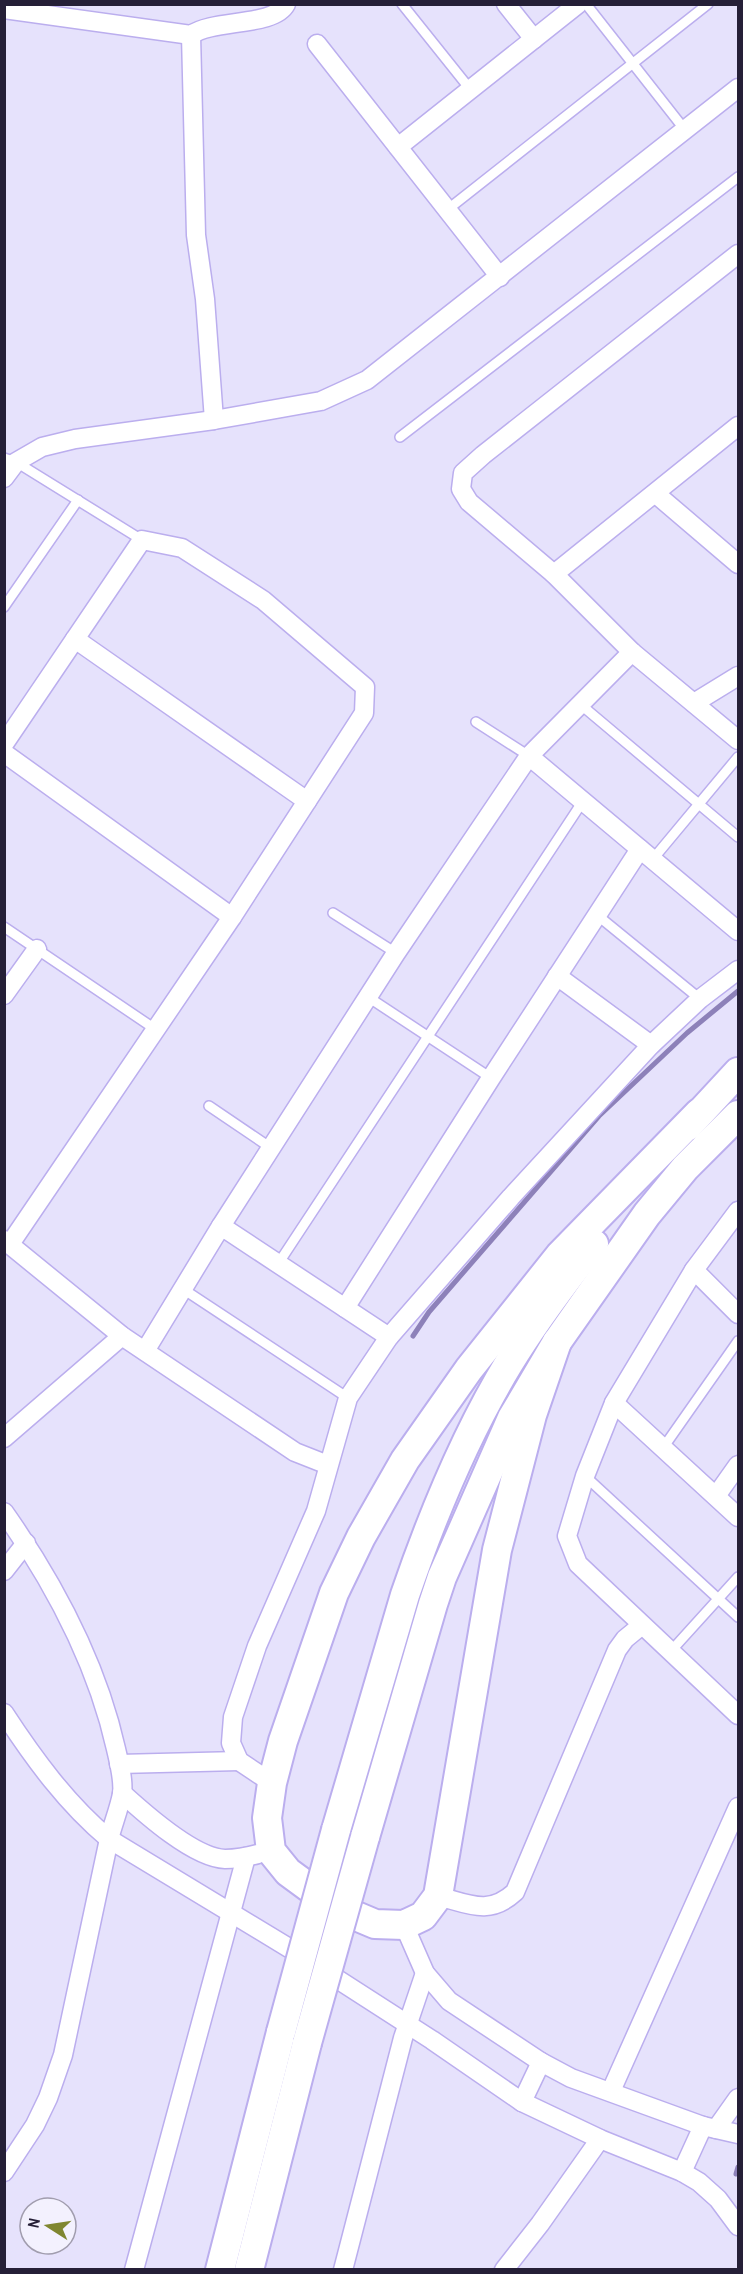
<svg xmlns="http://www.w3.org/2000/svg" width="743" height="2274" viewBox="0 0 743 2274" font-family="'Archivo Narrow',sans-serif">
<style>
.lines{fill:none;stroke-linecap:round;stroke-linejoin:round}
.stream{stroke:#8d81b9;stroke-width:5}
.lane-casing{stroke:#bbaeee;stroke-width:12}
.street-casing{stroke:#bbaeee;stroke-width:21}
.primary-casing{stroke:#bbaeee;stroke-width:32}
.lane{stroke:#fff;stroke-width:9}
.street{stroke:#fff;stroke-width:18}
.primary{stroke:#fff;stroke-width:28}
.primary-bridge-casing{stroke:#bbaeee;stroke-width:32;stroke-linecap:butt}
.primary-bridge{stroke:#fff;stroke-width:28}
</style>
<rect width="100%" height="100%" fill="#e6e2fc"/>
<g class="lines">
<!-- stream -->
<g class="stream">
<polyline points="413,1336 429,1312 599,1116 687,1033 738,991"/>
<polyline points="736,2174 738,2167"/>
</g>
<defs>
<g id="lane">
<polyline points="402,4 470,89"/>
<polyline points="586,4 685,130"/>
<polyline points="447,210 708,4"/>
<polyline points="400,437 738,177"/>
<polyline points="4,458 16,462 142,540"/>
<polyline points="4,607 78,500"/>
<polyline points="580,704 738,837"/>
<polyline points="476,722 529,756"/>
<polyline points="653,859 738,757"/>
<polyline points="333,913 396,953"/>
<polyline points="597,915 700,999"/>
<polyline points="4,927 155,1029"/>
<polyline points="368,997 491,1078"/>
<polyline points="209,1106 271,1148"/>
<polyline points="278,1264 583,801"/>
<polyline points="183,1289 348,1398"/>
<polyline points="663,1448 738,1341"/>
<polyline points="585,1476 738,1617"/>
<polyline points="671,1651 738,1577"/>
</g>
<g id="street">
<polyline points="506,4 534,39"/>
<path d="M4,9L191,35C213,19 274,27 286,4"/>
<polyline points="191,35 196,235 205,299 214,420"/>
<polyline points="317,44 500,277"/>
<polyline points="398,147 578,4"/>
<polyline points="738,254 483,455 463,473 461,489 469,502 554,574 632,652 738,740"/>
<polyline points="4,478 16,462 42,447 75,439 214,420 321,401 367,380 738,88"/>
<polyline points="656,494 738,564"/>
<polyline points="554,574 738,426"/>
<polyline points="75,639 307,801"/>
<polyline points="694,703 738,676"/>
<polyline points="4,744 142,540 182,548 263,600 365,687 364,713 232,917 10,1244"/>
<polyline points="4,753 232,917"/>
<polyline points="529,756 738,931"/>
<polyline points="557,976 651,1045"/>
<polyline points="4,995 37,949"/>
<polyline points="738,1211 694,1270 614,1403 585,1476 567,1536 578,1564 738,1715"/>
<polyline points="221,1226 389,1337"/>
<polyline points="4,1240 122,1336 295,1452 328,1465"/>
<polyline points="694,1270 738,1314"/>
<polyline points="345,1308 491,1078 640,849"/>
<polyline points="145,1351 221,1226 396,953 529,756 632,652"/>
<polyline points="614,1403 738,1517"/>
<polyline points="4,1438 122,1336"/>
<polyline points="716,1496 738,1465"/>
<path d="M4,1512C54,1583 97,1664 116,1749C119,1762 124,1781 122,1794C119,1809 113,1824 109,1839C67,1804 34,1759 4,1713"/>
<polyline points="4,1571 26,1543"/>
<polyline points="119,1764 239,1761"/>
<polyline points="272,1783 239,1761 231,1743 233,1717 257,1646 316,1511 348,1398 389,1337 511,1197 651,1045 700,999 738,970"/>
<path d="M122,1793C145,1814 194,1858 225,1859C235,1859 247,1857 258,1854"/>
<path d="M438,1896C469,1904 489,1916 515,1892L617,1650L625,1639L642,1625"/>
<polyline points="404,1925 425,1973 449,2001 541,2062 571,2078 703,2126 738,2134"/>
<polyline points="611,2091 738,1807"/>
<polyline points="522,2102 541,2062"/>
<polyline points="716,2129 738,2098"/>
<polyline points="4,2172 35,2125 48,2098 63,2055 109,1839 289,1948 432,2040 522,2102 600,2139 682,2172 699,2182 718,2199 738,2226"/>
<polyline points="682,2172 703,2126"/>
<polyline points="134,2270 246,1857"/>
<polyline points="343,2270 403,2038 425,1973"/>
<polyline points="504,2270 540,2224 600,2139"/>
</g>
<g id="primary">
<polyline points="688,1126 738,1072"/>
<polyline points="557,1342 532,1415 497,1550 438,1896 423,1916 404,1925 375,1924 337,1908 288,1872 271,1851 267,1818 272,1783 283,1741 334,1593 361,1537 405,1460 469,1369 560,1255 699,1113"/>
<path d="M336,1830L405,1595C431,1519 467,1432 509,1363C534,1322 564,1282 594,1244"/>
<polyline points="365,1837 433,1604 442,1577 512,1418 557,1342 647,1214 685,1168 738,1115"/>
<polyline points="220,2270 281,2032"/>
<polyline points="249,2270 307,2043"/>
</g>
</defs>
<!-- lane casing -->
<use href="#lane" class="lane-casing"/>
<!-- street casing -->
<use href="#street" class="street-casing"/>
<!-- primary casing -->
<use href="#primary" class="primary-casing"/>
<!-- lane -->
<use href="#lane" class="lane"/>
<!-- street -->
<use href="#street" class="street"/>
<!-- primary -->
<use href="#primary" class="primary"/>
<defs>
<g id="primary-bridge">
<polyline points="281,2032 336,1830"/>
<polyline points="307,2043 365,1837"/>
</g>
</defs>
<!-- primary-bridge casing -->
<use href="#primary-bridge" class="primary-bridge-casing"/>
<!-- primary-bridge -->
<use href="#primary-bridge" class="primary-bridge"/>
</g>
<!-- border -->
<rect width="743" height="2274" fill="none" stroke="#251f37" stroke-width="12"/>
<!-- north arrow -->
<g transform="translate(48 2226) rotate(282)"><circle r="28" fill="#f3f1fe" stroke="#a19dae" stroke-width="1.5"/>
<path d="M0-4.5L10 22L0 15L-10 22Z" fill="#7f8631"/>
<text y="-9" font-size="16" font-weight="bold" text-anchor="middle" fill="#251f37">N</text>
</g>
</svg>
